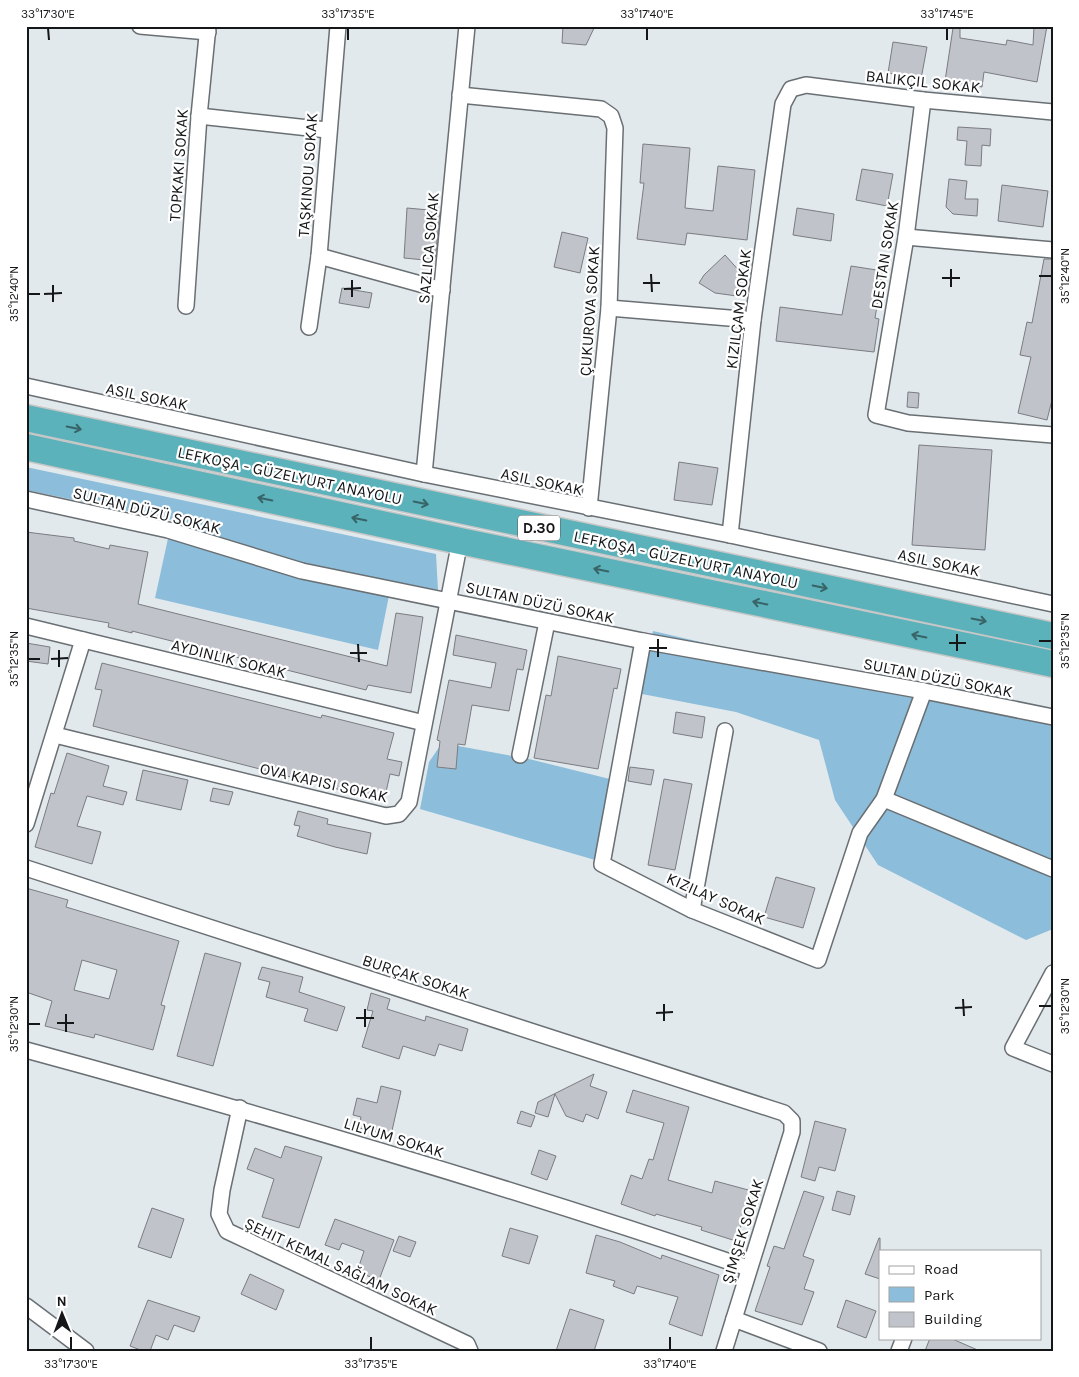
<svg xmlns="http://www.w3.org/2000/svg" width="1079" height="1377" viewBox="0 0 1079 1377" font-family="Karla,sans-serif">
<style>
.green{fill:#8cbedb}
.building{fill:#c0c3c9;stroke:#7a7c82;fill-rule:evenodd}
.lines{fill:none;stroke-linecap:round;stroke-linejoin:round}
.minor-casing{stroke:#696f73;stroke-width:18}
.trunk-casing{stroke:#c7c7c7;stroke-width:29}
.minor{stroke:#fff;stroke-width:15}
.trunk{stroke:#5bb2ba;stroke-width:26}
.oneway{stroke:#386468}
.ticks{fill:none;stroke:#141617;stroke-width:2}
.labels{text-anchor:middle;stroke-width:4.5;stroke-linejoin:round;paint-order:stroke}
.shield{fill:#fff;stroke:#5a5c5d;stroke-width:1}
.shield-label{font-size:15px;font-weight:bold;fill:#141617}
.street-label{font-size:16px;fill:#141617;stroke:#fff}
.neatline{fill:none;stroke:#141617;stroke-width:2}
.ticks-label{font-size:12px;text-anchor:middle;fill:#141617}
</style>
<rect width="100%" height="100%" fill="#e2e9ed"/>
<!-- green -->
<g class="green">
<polygon points="26,467 436,554 438,590 392,581 378,650 155,598 172,520 26,490"/>
<polygon points="653,631 1053,724 1053,929 1026,940 878,865 835,800 819,740 736,712 642,694"/>
<polygon points="442,743 529,759 618,781 602,862 420,809 429,762"/>
</g>
<!-- building -->
<g class="building">
<polygon points="563,26 595,26 586,45 562,43"/>
<polygon points="1034,26 1047,26 1037,82 984,72 982,87 945,81 953,28 960,28 960,38 1006,45 1007,40 1033,45"/>
<polygon points="893,42 927,47 921,79 888,73"/>
<polygon points="958,127 991,129 990,146 982,145 981,166 965,165 967,141 957,140"/>
<polygon points="643,144 690,148 685,208 713,211 718,166 755,170 747,240 687,233 685,245 637,239 644,183 640,183"/>
<polygon points="862,169 893,174 887,206 856,200"/>
<polygon points="949,179 967,181 965,199 978,199 977,216 953,214 946,207"/>
<polygon points="1002,185 1048,191 1043,227 998,221"/>
<polygon points="407,208 440,211 435,261 404,258"/>
<polygon points="797,208 834,214 831,241 793,235"/>
<polygon points="562,232 588,238 580,273 554,267"/>
<polygon points="725,255 742,274 737,296 715,293 699,283 704,275"/>
<polygon points="1044,259 1053,259 1053,396 1047,420 1018,413 1031,357 1020,355 1027,322 1032,323"/>
<polygon points="851,266 883,271 875,318 879,319 874,352 776,341 780,307 842,315"/>
<polygon points="342,288 372,293 369,308 339,303"/>
<polygon points="908,392 919,393 918,408 907,407"/>
<polygon points="919,445 992,450 985,550 912,545"/>
<polygon points="679,462 718,468 712,505 674,500"/>
<polygon points="26,532 74,538 74,541 109,549 110,545 148,552 138,604 387,666 396,613 423,617 411,693 368,685 366,690 132,631 132,633 108,627 109,623 26,608"/>
<polygon points="456,635 527,650 523,670 517,669 509,711 472,705 465,745 458,744 456,769 437,767 440,741 437,740 449,680 491,688 496,663 453,655"/>
<polygon points="26,643 50,647 48,664 26,661"/>
<polygon points="558,656 621,669 617,689 614,688 598,769 534,758 546,695 551,696"/>
<polygon points="102,663 321,718 322,715 394,733 387,759 402,762 399,776 390,774 384,801 93,726 102,690 95,689"/>
<polygon points="676,712 705,717 702,738 673,733"/>
<polygon points="67,753 109,766 103,786 127,792 123,805 87,796 77,826 101,832 92,864 35,847 51,793 54,794"/>
<polygon points="630,767 654,770 651,785 628,781"/>
<polygon points="143,770 188,780 181,810 136,800"/>
<polygon points="664,779 692,784 675,870 648,865"/>
<polygon points="213,788 233,792 229,805 210,801"/>
<polygon points="298,811 328,819 327,824 371,833 367,854 335,847 297,836 300,826 294,825"/>
<polygon points="776,877 815,888 803,928 764,917"/>
<path d="M26,888L68,900L66,907L179,941L161,1005L165,1006L153,1050L95,1034L94,1038L45,1026L52,1001L26,992ZM82,960L117,970L109,999L74,990Z"/>
<polygon points="205,953 241,963 213,1066 177,1056"/>
<polygon points="262,967 303,977 299,992 345,1007 337,1031 304,1021 308,1009 266,997 270,982 258,979"/>
<polygon points="371,993 390,999 387,1009 425,1021 426,1016 468,1029 462,1051 439,1044 435,1056 403,1046 399,1059 362,1047 373,1011 367,1010"/>
<polygon points="594,1074 590,1086 607,1092 598,1119 586,1114 583,1122 566,1116 555,1094 548,1117 535,1113 538,1102"/>
<polygon points="381,1086 401,1091 391,1135 359,1128 361,1117 353,1115 357,1098 377,1103"/>
<polygon points="633,1090 689,1107 668,1180 712,1193 715,1181 752,1191 736,1241 701,1230 702,1227 656,1214 655,1216 621,1204 631,1175 642,1179 649,1159 653,1160 664,1123 626,1112"/>
<polygon points="521,1111 535,1116 531,1127 517,1123"/>
<polygon points="815,1121 846,1129 835,1171 819,1167 815,1181 801,1177"/>
<polygon points="285,1146 322,1157 299,1228 262,1217 274,1179 247,1169 255,1148 281,1158"/>
<polygon points="539,1150 556,1156 547,1180 531,1174"/>
<polygon points="804,1191 824,1197 803,1256 814,1260 804,1289 814,1292 802,1325 755,1311 770,1267 767,1266 774,1246 784,1249"/>
<polygon points="837,1191 855,1196 850,1215 832,1210"/>
<polygon points="152,1208 184,1219 171,1258 138,1247"/>
<polygon points="335,1219 394,1240 379,1280 357,1272 364,1251 342,1243 339,1250 325,1245"/>
<polygon points="510,1228 538,1236 529,1264 502,1256"/>
<polygon points="596,1235 620,1242 661,1259 662,1255 719,1275 702,1336 669,1324 678,1297 637,1286 634,1294 613,1286 615,1281 586,1273"/>
<polygon points="399,1236 416,1242 410,1257 393,1251"/>
<polygon points="879,1238 880,1238 880,1279 865,1274"/>
<polygon points="250,1274 284,1290 276,1310 241,1294"/>
<polygon points="148,1300 200,1317 194,1332 174,1325 168,1340 156,1335 150,1351 143,1351 130,1346"/>
<polygon points="846,1300 876,1311 866,1338 837,1327"/>
<polygon points="570,1309 604,1320 594,1351 556,1351"/>
<polygon points="930,1338 950,1338 980,1351 925,1351"/>
</g>
<g class="lines">
<defs>
<g id="minor">
<polyline points="140,26 208,32"/>
<polyline points="460,95 601,109 611,116 615,128 609,308 589,508"/>
<polyline points="923,100 906,237 876,415 908,423 1053,435"/>
<polyline points="199,116 327,130"/>
<polyline points="906,237 1053,250"/>
<polyline points="319,256 442,290"/>
<polyline points="186,306 199,116 208,26"/>
<polyline points="609,308 753,320"/>
<polyline points="309,327 319,256 338,26"/>
<polyline points="26,386 424,474 730,535 1053,604"/>
<polyline points="424,474 467,26"/>
<polyline points="26,499 168,530 302,571 643,641 924,691 1053,717"/>
<polyline points="730,535 753,320 783,104 791,89 806,85 923,100 1053,112"/>
<polyline points="26,626 424,723"/>
<polyline points="643,641 602,864 692,910 818,960 860,833 884,799 924,691"/>
<polyline points="55,735 386,816 399,814 409,802 460,541"/>
<polyline points="520,755 547,622"/>
<polyline points="884,799 1053,869"/>
<polyline points="26,824 83,640"/>
<polyline points="26,868 784,1113 792,1121 792,1132 724,1351"/>
<polyline points="692,910 725,731"/>
<polyline points="1053,973 1013,1048 1053,1064"/>
<path d="M26,1050C269,1116 510,1187 748,1268"/>
<polyline points="240,1108 222,1190 219,1214 227,1231 467,1344 470,1351"/>
<polyline points="26,1306 86,1351"/>
<polyline points="734,1319 819,1351"/>
<polyline points="899,1351 904,1338"/>
</g>
<g id="trunk">
<polyline points="26,418 1053,636"/>
<polyline points="26,447 460,541 1053,664"/>
</g>
</defs>
<!-- minor casing -->
<use href="#minor" class="minor-casing"/>
<!-- trunk casing -->
<use href="#trunk" class="trunk-casing"/>
<!-- minor -->
<use href="#minor" class="minor"/>
<!-- trunk -->
<use href="#trunk" class="trunk"/>
</g>
<!-- one-way arrows -->
<defs><path id="oneway-shaft" d="M-6 0H5M1.5-3L5.5 0L1.5 3" fill="none" stroke-width="1.6" stroke-linecap="round" stroke-linejoin="round" transform="scale(1.25)"/></defs>
<g class="oneway">
<use href="#oneway-shaft" transform="translate(74 428) rotate(12)"/>
<use href="#oneway-shaft" transform="translate(265 499) rotate(-168)"/>
<use href="#oneway-shaft" transform="translate(421 503) rotate(12)"/>
<use href="#oneway-shaft" transform="translate(359 519) rotate(-168)"/>
<use href="#oneway-shaft" transform="translate(601 570) rotate(-168)"/>
<use href="#oneway-shaft" transform="translate(820 587) rotate(12)"/>
<use href="#oneway-shaft" transform="translate(760 603) rotate(-168)"/>
<use href="#oneway-shaft" transform="translate(979 620) rotate(12)"/>
<use href="#oneway-shaft" transform="translate(919 636) rotate(-168)"/>
</g>
<!-- ticks -->
<path class="ticks" d="M48,28L49,40M348,28V40M647,28V40M947,28V40M951,269V287M651,274L652,292M1039,276H1052M942,278H960M352,280V297M643,283H660M53,285V302M344,289L361,288M28,294H40M44,294L62,293M957,634V651M658,639V657M1039,641H1052M949,643H966M358,644L359,662M649,648H667M59,650V667M350,653H367M28,659H40M51,659L68,658M963,999L964,1016M664,1004V1021M1039,1006H1052M955,1008L972,1007M365,1009V1027M656,1013L673,1012M66,1014V1032M356,1018H374M57,1023H74M28,1024H40M71,1337V1350M371,1337V1350M670,1337V1350"/>
<g class="labels">
<!-- shield labels -->
<rect class="shield" x="518" y="515.5" width="42" height="25" rx="4"/>
<g class="shield-label">
<text x="539" y="533">D.30</text>
</g>
<!-- street labels -->
<g class="street-label">
<text transform="translate(923 81) rotate(6)" y="6">BALIKÇIL SOKAK</text>
<text transform="translate(178 165) rotate(-86)" y="6">TOPKAKI SOKAK</text>
<text transform="translate(307 175) rotate(-86)" y="6">TAŞKINOU SOKAK</text>
<text transform="translate(428 248) rotate(-85)" y="6">SAZLICA SOKAK</text>
<text transform="translate(884 255) rotate(-81)" y="6">DESTAN SOKAK</text>
<text transform="translate(738 309) rotate(-83)" y="6">KIZILÇAM SOKAK</text>
<text transform="translate(589 311) rotate(-86)" y="6">ÇUKUROVA SOKAK</text>
<text transform="translate(147 396) rotate(12)" y="6">ASIL SOKAK</text>
<text transform="translate(290 475) rotate(12)" y="6">LEFKOŞA - GÜZELYURT ANAYOLU</text>
<text transform="translate(542 481) rotate(12)" y="6">ASIL SOKAK</text>
<text transform="translate(147 510) rotate(14)" y="6">SULTAN DÜZÜ SOKAK</text>
<text transform="translate(686 559) rotate(12)" y="6">LEFKOŞA - GÜZELYURT ANAYOLU</text>
<text transform="translate(939 562) rotate(12)" y="6">ASIL SOKAK</text>
<text transform="translate(540 602) rotate(12)" y="6">SULTAN DÜZÜ SOKAK</text>
<text transform="translate(229 658) rotate(14)" y="6">AYDINLIK SOKAK</text>
<text transform="translate(938 677) rotate(11)" y="6">SULTAN DÜZÜ SOKAK</text>
<text transform="translate(324 782) rotate(13)" y="6">OVA KAPISI SOKAK</text>
<text transform="translate(716 898) rotate(24)" y="6">KIZILAY SOKAK</text>
<text transform="translate(416 976) rotate(18)" y="6">BURÇAK SOKAK</text>
<text transform="translate(394 1137) rotate(17)" y="6">LILYUM SOKAK</text>
<text transform="translate(742 1231) rotate(-73)" y="6">ŞIMŞEK SOKAK</text>
<text transform="translate(341 1266) rotate(25)" y="6">ŞEHIT KEMAL SAĞLAM SOKAK</text>
</g>
</g>
<!-- border -->
<rect width="1079" height="1377" fill="none" stroke="#ffffff" stroke-width="55"/>
<!-- legend -->
<rect x="879" y="1250" width="162" height="90" fill="#ffffff" stroke="#a1a2a2"/>
<rect x="889" y="1266" width="25" height="8" fill="#ffffff" stroke="#a1a2a2"/>
<text x="924" y="1274" font-size="15" fill="#141617">Road</text>
<rect x="889" y="1287" width="25" height="15" fill="#8cbedb" stroke="#a1a2a2"/>
<text x="924" y="1300" font-size="15" fill="#141617">Park</text>
<rect x="889" y="1312" width="25" height="15" fill="#c0c3c9" stroke="#a1a2a2"/>
<text x="924" y="1324" font-size="15" fill="#141617">Building</text>
<!-- north arrow -->
<g transform="translate(62 1314) rotate(359)" stroke="#ffffff" stroke-width="4" paint-order="stroke">
<path d="M0-4L9 19L0 12L-9 19Z" fill="#141617"/>
<text y="-8" font-size="14" font-weight="bold" text-anchor="middle" fill="#141617">N</text>
</g>
<rect x="28" y="28" width="1024" height="1322" class="neatline"/>
<g class="ticks-label">
<text x="48" y="18">33°17'30"E</text>
<text x="348" y="18">33°17'35"E</text>
<text x="647" y="18">33°17'40"E</text>
<text x="947" y="18">33°17'45"E</text>
<text transform="translate(1065 276) rotate(-90)" y="4">35°12'40"N</text>
<text transform="translate(14 294) rotate(-90)" y="4">35°12'40"N</text>
<text transform="translate(1065 641) rotate(-90)" y="4">35°12'35"N</text>
<text transform="translate(14 659) rotate(-90)" y="4">35°12'35"N</text>
<text transform="translate(1065 1006) rotate(-90)" y="4">35°12'30"N</text>
<text transform="translate(14 1024) rotate(-90)" y="4">35°12'30"N</text>
<text x="71" y="1368">33°17'30"E</text>
<text x="371" y="1368">33°17'35"E</text>
<text x="670" y="1368">33°17'40"E</text>
</g>
</svg>
